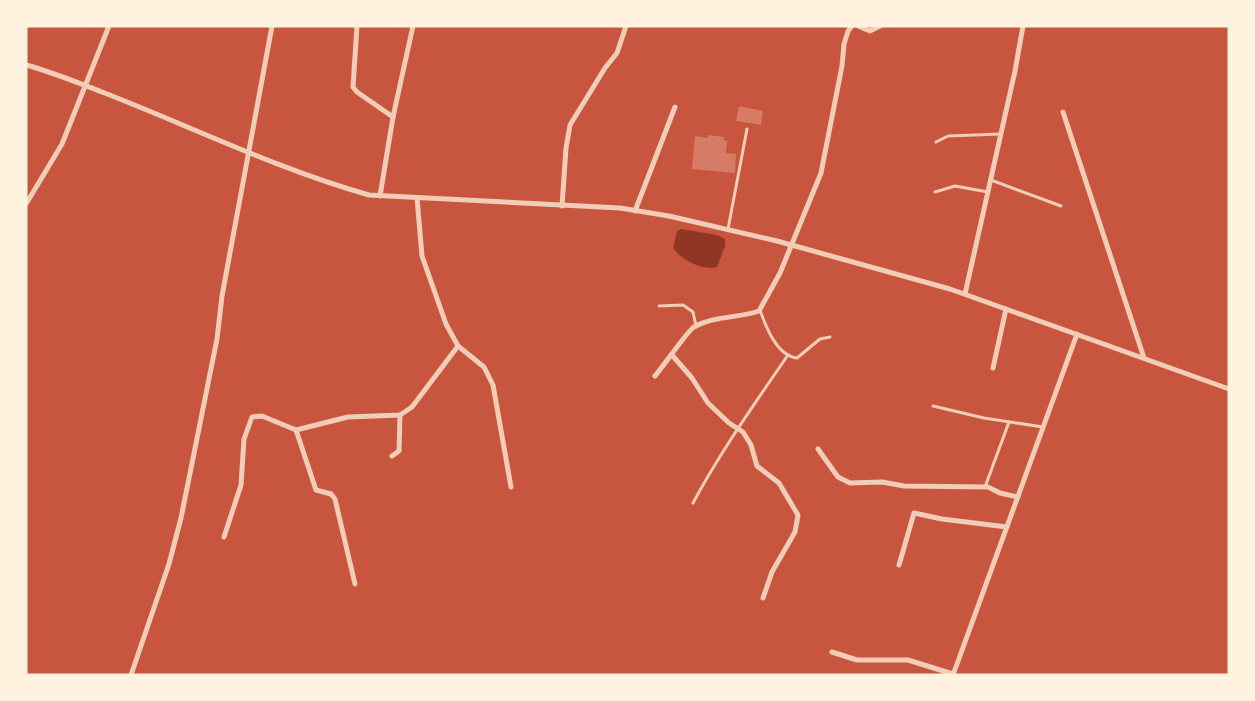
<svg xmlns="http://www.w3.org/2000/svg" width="1255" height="701" viewBox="0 0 1255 701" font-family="Ubuntu,sans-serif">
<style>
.water{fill:#8f3625}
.building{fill:#d67c66}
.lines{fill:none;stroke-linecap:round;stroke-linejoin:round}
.service{stroke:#f1ccb7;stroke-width:3}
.minor{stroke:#f1ccb7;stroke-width:5}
</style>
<rect width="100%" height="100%" fill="#c8553d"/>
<!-- water -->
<path class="water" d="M681,229L717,235L725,239V246L717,267C703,271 681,260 673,248L677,231Z"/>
<!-- building -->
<g class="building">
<polygon points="739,106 763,111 761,125 736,121"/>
<polygon points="708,135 724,137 724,140 727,141 726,153 736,154 735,173 692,169 695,136 708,138"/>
</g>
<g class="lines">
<!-- service -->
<g class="service">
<polyline points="936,142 948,136 1001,134"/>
<polyline points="991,180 1061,206"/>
<polyline points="935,192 955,186 988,192"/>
<polyline points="728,229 747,129"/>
<polyline points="659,306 683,305 693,312 696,326"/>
<path d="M760,310C766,327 777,356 797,358L820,339L830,337"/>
<polyline points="933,406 984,418 1043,427"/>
<polyline points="985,487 1009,422"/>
<path d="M693,503C721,451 755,403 788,355"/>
</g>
<!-- minor -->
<g class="minor">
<polyline points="357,26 353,87 357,92 393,117"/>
<polyline points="858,26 870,31 880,26"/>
<path d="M26,65C52,72 76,82 102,92C190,126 277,169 369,195L620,208L669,216L777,241L950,289L1229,389"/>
<polyline points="1063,112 1144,358"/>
<polyline points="380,196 393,117 413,26"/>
<polyline points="417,198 422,256 446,324 458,346 484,367 493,385 511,487"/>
<polyline points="26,204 62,144 109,26"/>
<polyline points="562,206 566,148 570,125 605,68 617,53 626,26"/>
<polyline points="635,211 675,107"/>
<polyline points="965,294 1015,71 1023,26"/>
<polyline points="672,355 692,378 708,403 729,423 743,432 751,445 757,466 779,483 798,515 795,532 772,572 763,598"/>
<polyline points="993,368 1006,309"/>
<path d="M655,376C662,368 689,329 694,327C713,316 739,318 759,311L780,273L821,173L842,66L844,44L848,31L852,26"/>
<polyline points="296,430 316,490 331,494 335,499 355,584"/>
<polyline points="818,449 838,477 850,483 882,482 904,486 988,487 1000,493 1018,497"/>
<polyline points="392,456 399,451 400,415"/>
<polyline points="224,537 241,485 244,439 252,417 262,416 296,430 348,417 400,415 412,407 458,346"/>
<polyline points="899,565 914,513 942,519 1007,527"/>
<polyline points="832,652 857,660 908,660 953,674"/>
<polyline points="131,675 169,564 181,518 217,339 222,296 272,26"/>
<polyline points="953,675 1077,334"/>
</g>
</g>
<!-- border -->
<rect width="1255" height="701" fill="none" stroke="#fff3e0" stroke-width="55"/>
</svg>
